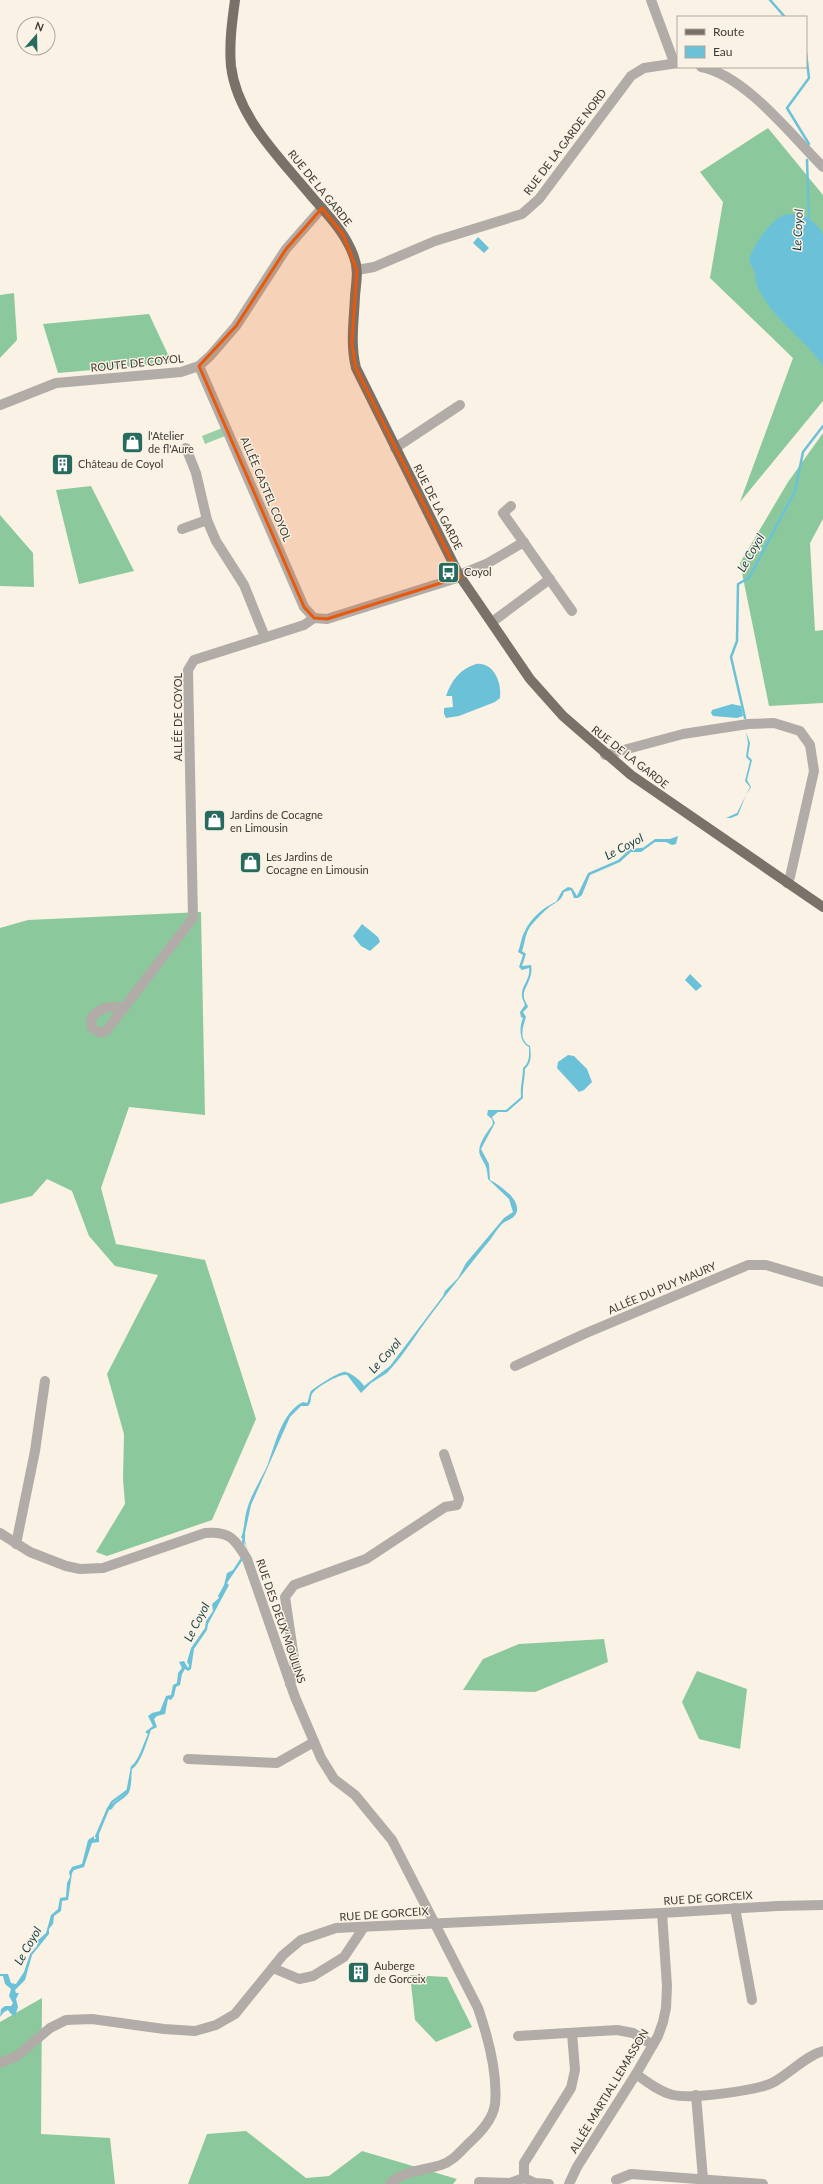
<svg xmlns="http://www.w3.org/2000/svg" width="823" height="2184" viewBox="0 0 823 2184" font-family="Lato,sans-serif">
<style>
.green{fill:#9acfa8}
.forest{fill:#8bc99d}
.water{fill:#6bc2d8}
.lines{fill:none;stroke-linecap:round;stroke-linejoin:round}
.stream{stroke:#6bc2d8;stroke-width:2.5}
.minor{stroke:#b1aca7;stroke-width:10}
.major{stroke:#7a7168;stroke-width:10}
.marked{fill:#e8590c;fill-opacity:0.2;stroke:#e8590c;stroke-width:3;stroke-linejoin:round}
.labels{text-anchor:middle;stroke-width:3;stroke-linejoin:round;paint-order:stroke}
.street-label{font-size:11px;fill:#3d3a34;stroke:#faf2e4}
.poi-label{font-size:11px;fill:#3d3a34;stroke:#faf2e4;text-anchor:start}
.water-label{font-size:12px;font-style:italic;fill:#143d47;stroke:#faf2e4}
</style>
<rect width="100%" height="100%" fill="#faf2e4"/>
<!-- green -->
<polygon class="green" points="222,428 225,436 205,444 202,436"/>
<!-- forest -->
<g class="forest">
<polygon points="768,128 823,195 823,401 740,502 793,358 710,278 723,202 700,172"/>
<polygon points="14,293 17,340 0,358 0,295"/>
<polygon points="149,314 172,363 58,373 43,324"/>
<polygon points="823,433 823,519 810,543 815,631 823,630 823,703 769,706 740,563 788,482"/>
<polygon points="91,486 134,571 79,584 56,490"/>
<polygon points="0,515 33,553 34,587 0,586"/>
<polygon points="201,912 205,1115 129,1107 101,1188 116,1244 205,1260 256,1419 212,1520 107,1556 96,1552 125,1504 123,1479 124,1434 107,1374 158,1275 115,1266 89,1236 72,1191 47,1179 32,1196 0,1204 0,928 28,920"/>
<polygon points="604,1639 608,1662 535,1692 463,1690 483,1659 519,1644"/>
<polygon points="697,1671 747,1689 740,1749 699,1739 682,1702"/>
<polygon points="410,1975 447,1977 472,2027 436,2042 415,2020"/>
<polygon points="42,1998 41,2134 110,2138 115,2184 0,2184 0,2022"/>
<polygon points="246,2131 306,2178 329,2176 362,2151 457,2179 453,2184 188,2184 207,2134"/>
</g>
<!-- water -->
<g class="water">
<path d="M794,214C807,215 817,223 823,234V366C808,343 785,328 769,306C764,299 758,290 756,282C755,274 754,268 749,262C750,249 771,219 784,215C787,214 791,214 794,214Z"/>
<polygon points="478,237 489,248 484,253 473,243"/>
<path d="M476,664C494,662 502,683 500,698L495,702L459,716L446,718L444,714V708L453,707L452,696H446C451,681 460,669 476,664Z"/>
<polygon points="732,704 741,706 743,716 737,718 713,716 711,713 712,710"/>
<polygon points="746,732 750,743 748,756 752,760 747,780 751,787 746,795 738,815 731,818 726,818 737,813 750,787 745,781 750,761 746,757 748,743"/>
<path d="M678,836L676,844L672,845L666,842H655L641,852H631L620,862L590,875L582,895L578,898H574L571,890L564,892C561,903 554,902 547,909C544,911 532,924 530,927C525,934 525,943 522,951L526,954L522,966L531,965C534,980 522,988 524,997C524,1001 527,1003 528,1007L523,1012L526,1017C523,1027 518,1039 530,1046C531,1056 532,1062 525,1069C525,1079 522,1087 523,1098L507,1112H498L492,1117L495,1123L481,1149L489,1164L490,1180C499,1185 519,1198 517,1211C515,1219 507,1220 502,1224C496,1230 491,1240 485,1246C465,1271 443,1298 424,1324C412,1341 401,1358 387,1373L371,1383L361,1393L347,1375C341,1373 316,1387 312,1394C310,1398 312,1402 308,1406H301L290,1417L251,1505L244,1538L248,1551L243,1538H241C245,1528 244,1517 248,1506C253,1491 262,1478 268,1464C275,1444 282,1412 303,1402L307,1403C309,1400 309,1394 311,1391C316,1387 341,1370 346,1372C353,1374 362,1382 364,1386L390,1366L443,1296L445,1291L458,1278L466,1263L504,1218L513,1212L509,1199L488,1179C487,1164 485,1166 480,1155C476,1146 488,1131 493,1124L492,1119L487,1115L488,1110H506L521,1097C520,1086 523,1079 523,1068C530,1062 529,1056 529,1047C519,1042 519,1027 523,1018L521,1017L520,1012L525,1005C524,1002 522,999 522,996C521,985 531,979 529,968L522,970L519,967L523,955L518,952C521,945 521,937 525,931C530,919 545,906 556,902L562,891L568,887L572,888L577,896L588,873L618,860L630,849L640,850L655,839H670Z"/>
<polygon points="362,924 378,937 380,942 370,951 361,946 353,936"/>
<polygon points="690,974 702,986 696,991 685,980"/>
<polygon points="568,1055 574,1056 587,1069 592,1082 584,1090 579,1092 557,1068 558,1062"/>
<path d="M242,1556L244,1558L227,1583L229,1585L208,1624L207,1630L194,1649L191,1669L188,1671L185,1669L182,1674L180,1685L176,1687L174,1696L171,1700L168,1699L165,1714L157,1716L154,1719L157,1727L151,1730C148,1738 141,1764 132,1769C131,1776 132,1788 128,1794C123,1800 115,1802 112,1809L109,1810L99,1834V1842L92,1843L84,1867L74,1870L72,1873L68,1900L62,1901L61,1911L54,1916L53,1924L49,1929V1934L32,1955L25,1980L15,1990L16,1993H19L16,1999L18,2007L15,2016L11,2014L8,2010L4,2012L0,2017L1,2009L5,2006H11L13,2003L9,1996L11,1989L5,1984L3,1976H0V1974H8L11,1983L16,1984L24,1972L30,1954L37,1946V1941L46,1933L51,1915L58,1909L60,1898L66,1897L67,1883L70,1877L69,1872L72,1867L82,1864L88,1840L94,1836V1839H96L95,1836L107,1808L126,1793L131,1766C138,1763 144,1742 148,1734L145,1732L153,1726L148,1716L152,1713L160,1711L166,1696L171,1695L173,1685L177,1683L178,1673L182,1668L179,1662L184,1661L188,1668L189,1665L187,1662L191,1648L205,1628L206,1621L213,1611L212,1604L219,1598L218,1596L224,1585L227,1573L233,1570Z"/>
</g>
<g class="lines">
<!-- stream -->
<g class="stream">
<polyline points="770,0 785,17"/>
<polyline points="806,53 809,78 787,108 809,144"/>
<polyline points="807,160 809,221"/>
<polyline points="745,718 731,657 737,641 738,584 749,578 795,491 803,452 823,426"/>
<polyline points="632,850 643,849"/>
<polyline points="243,1546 244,1535"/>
<polyline points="108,1809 112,1802 127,1791"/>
</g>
<!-- minor -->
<g class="minor">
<polyline points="651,0 674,62"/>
<path d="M701,67C745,75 792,136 823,167"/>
<polyline points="357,270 374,267 435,241 522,214 539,199 631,76 644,68 678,63"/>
<polyline points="199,366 304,607 314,618"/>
<polyline points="0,405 56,383 181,372 199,366 210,356 236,326 286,249 322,208"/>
<polyline points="186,448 196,473 207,520 216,541 244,585 265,637"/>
<polyline points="395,448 460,405"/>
<polyline points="511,506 503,513 572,611"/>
<polyline points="182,529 207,520"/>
<polyline points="459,575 488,563 524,542"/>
<polyline points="492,622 550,579"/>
<polyline points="605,755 683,734 748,724 774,723 800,731 810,745 814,771 790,877 787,883"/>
<path d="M124,1008C109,1005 100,1007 91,1019L92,1028L100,1033L106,1031L193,918L188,670L194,660L304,625L314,618L327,619L460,577"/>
<polyline points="515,1366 584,1334 748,1265 766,1265 823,1282"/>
<path d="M0,1533L30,1552L66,1566L80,1569L103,1568L205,1533C230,1531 235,1539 247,1559L295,1697L321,1758L334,1779L355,1795L392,1840L478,2008C488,2037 498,2073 495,2104C493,2120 479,2134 468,2144C460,2152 453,2161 441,2165C426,2170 401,2171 390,2184"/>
<polyline points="16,1544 35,1451 45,1381"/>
<polyline points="290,1684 295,1665 285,1597 294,1585 366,1559 445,1507 457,1505 459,1499 444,1454"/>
<polyline points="188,1759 277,1763 314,1742"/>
<polyline points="735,1908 752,2000"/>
<polyline points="273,1968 299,1979 313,1976 344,1957 364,1927"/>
<polyline points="518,2036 617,2030 633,2033 653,2045"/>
<polyline points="0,2063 17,2056 50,2028 66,2020 92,2019 164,2029 195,2031 216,2025 235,2014 283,1955 301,1940 336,1928 662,1913 777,1906 823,1905"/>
<path d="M636,2074C647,2082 660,2092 673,2095C692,2099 757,2091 774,2082C789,2074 807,2055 823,2051"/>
<polyline points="696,2095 703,2179"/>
<polyline points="616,2180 631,2174 763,2184"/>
<polyline points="479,2182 510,2183 524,2178"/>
<polyline points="549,2184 535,2183 524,2178 524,2163 571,2088 575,2070 572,2033"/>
<polyline points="569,2184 577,2167 636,2074 658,2036 663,2022 666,2008 667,1986 662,1913"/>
</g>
<!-- major -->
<path class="major" d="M235,0C232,22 229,44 231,66C237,118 282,160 313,198C329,216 346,234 354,257C359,270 356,283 355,296C354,320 350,344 356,368L459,575L530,679L563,716L631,775L823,907"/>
</g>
<!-- marked area -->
<path class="marked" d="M322,208L343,234L357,270L352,344L356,368L460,577L327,619L314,618L304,607L199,366L236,326L286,249Z"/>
<!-- icons -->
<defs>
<symbol id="shop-square" viewBox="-11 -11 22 22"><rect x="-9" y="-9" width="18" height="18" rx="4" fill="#266b5e" stroke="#faf2e4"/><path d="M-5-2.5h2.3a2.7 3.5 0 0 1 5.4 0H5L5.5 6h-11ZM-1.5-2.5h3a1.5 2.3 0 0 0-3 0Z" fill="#fff"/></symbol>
<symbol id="building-square" viewBox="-11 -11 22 22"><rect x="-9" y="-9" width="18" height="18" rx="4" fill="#266b5e" stroke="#faf2e4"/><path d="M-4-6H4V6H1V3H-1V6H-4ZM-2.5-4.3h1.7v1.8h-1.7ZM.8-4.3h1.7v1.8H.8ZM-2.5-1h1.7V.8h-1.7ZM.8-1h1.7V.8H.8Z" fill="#fff"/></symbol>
<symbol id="bus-square" viewBox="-11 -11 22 22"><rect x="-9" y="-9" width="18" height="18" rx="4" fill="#266b5e" stroke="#faf2e4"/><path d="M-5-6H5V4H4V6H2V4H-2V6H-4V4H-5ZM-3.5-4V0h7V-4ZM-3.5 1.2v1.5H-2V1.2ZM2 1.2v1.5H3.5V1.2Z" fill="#fff"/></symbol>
</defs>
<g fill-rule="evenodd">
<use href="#shop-square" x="120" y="430" width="25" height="25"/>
<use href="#building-square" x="50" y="452" width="25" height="25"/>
<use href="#bus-square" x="436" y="560" width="25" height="25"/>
<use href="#shop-square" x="202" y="808" width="25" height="25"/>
<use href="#shop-square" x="238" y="850" width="25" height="25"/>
<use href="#building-square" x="346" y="1960" width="25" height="25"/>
</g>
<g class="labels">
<!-- street labels -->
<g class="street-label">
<text transform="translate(565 142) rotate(-53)" y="4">RUE DE LA GARDE NORD</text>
<text transform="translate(320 188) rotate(51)" y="4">RUE DE LA GARDE</text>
<text transform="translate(137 363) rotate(-6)" y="4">ROUTE DE COYOL</text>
<text transform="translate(266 489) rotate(67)" y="4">ALLÉE CASTEL COYOL</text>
<text transform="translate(438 507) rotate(63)" y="4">RUE DE LA GARDE</text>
<text transform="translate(178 717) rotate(-90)" y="4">ALLÉE DE COYOL</text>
<text transform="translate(630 757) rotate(38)" y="4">RUE DE LA GARDE</text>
<text transform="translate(662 1288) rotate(-23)" y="4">ALLÉE DU PUY MAURY</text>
<text transform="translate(281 1621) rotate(71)" y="4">RUE DES DEUX MOULINS</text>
<text transform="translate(708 1898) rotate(-4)" y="4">RUE DE GORCEIX</text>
<text transform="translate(384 1914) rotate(-4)" y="4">RUE DE GORCEIX</text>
<text transform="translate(609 2091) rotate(-59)" y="4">ALLÉE MARTIAL LEMASSON</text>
</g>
<!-- poi labels -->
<g class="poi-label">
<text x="148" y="440">l'Atelier<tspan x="148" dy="13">de fl'Aure</tspan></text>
<text x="78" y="468">Château de Coyol</text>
<text x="464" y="576">Coyol</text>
<text x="230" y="819">Jardins de Cocagne<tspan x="230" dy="13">en Limousin</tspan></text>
<text x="266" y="861">Les Jardins de<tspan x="266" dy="13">Cocagne en Limousin</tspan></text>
<text x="374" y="1970">Auberge<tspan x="374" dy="13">de Gorceix</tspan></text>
</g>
<!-- water labels -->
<g class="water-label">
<text transform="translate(798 230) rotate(-87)" y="4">Le Coyol</text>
<text transform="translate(751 553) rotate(-60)" y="4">Le Coyol</text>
<text transform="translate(624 847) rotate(-28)" y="4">Le Coyol</text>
<text transform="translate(385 1356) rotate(-48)" y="4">Le Coyol</text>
<text transform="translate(197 1622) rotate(-63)" y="4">Le Coyol</text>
<text transform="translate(28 1946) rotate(-60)" y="4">Le Coyol</text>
</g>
</g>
<!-- legend -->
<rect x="677" y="16" width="130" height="52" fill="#faf2e4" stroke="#aea89e"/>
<rect x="685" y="29" width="20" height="6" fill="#7a7168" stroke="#aea89e"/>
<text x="713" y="36" font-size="12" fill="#3d3a34">Route</text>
<rect x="685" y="46" width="20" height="12" fill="#6bc2d8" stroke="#aea89e"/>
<text x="713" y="56" font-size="12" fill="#3d3a34">Eau</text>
<!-- north arrow -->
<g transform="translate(36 36) rotate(20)"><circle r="19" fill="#faf2e4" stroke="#aea89e"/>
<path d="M0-3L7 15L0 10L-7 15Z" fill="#266b5e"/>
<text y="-6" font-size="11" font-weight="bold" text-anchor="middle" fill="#3d3a34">N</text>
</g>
</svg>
